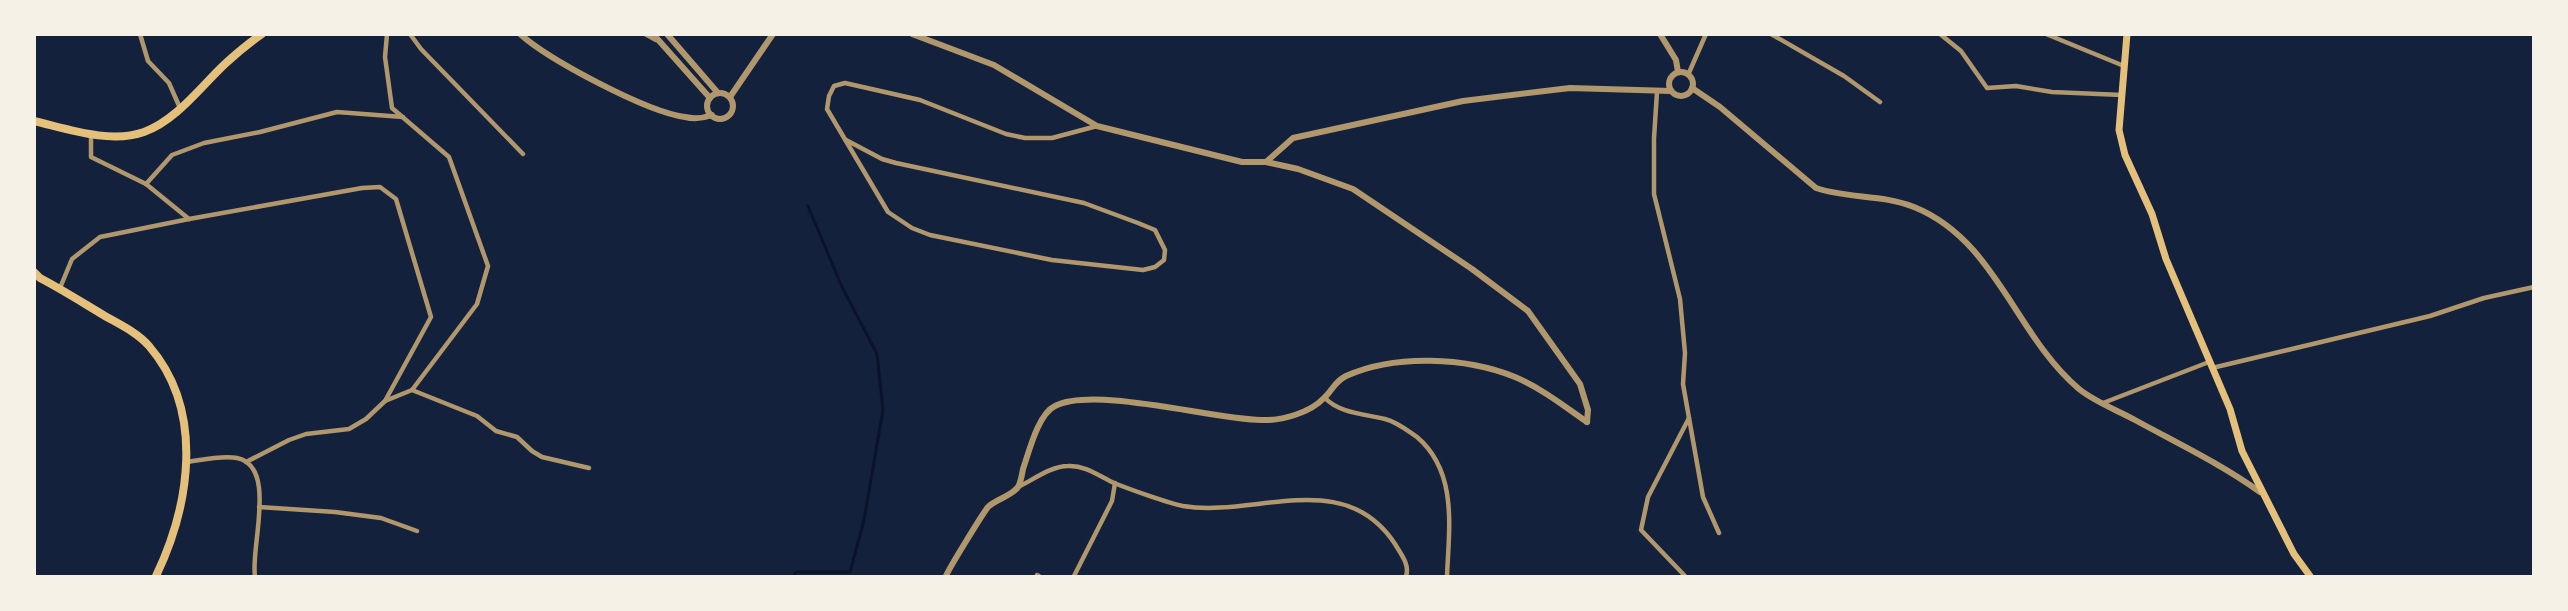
<svg xmlns="http://www.w3.org/2000/svg" width="2568" height="611" viewBox="0 0 2568 611" font-family="Barlow,sans-serif">
<style>
.lines{fill:none;stroke-linecap:round;stroke-linejoin:round}
.stream{stroke:#0b132b;stroke-width:3}
.minor{stroke:#b1986c;stroke-width:4.5}
.tertiary{stroke:#b1986c;stroke-width:6}
.secondary{stroke:#e5c07b;stroke-width:7}
.primary{stroke:#e5c07b;stroke-width:8}
</style>
<rect width="100%" height="100%" fill="#14213d"/>
<g class="lines">
<!-- stream -->
<polyline class="stream" points="794,576 796,572 850,572 864,520 883,410 877,354 842,287 808,206"/>
<!-- minor -->
<g class="minor">
<polyline points="140,34 148,61 169,83 180,108"/>
<polyline points="410,34 421,49 523,154"/>
<polyline points="645,34 656,40"/>
<polyline points="1771,34 1844,76 1880,102"/>
<polyline points="1940,34 1961,51 1987,88 2016,86 2052,92 2122,95"/>
<polyline points="2046,34 2124,66"/>
<polyline points="1688,75 1706,34"/>
<polyline points="1657,92 1654,138 1654,194 1680,299 1685,353 1683,384 1703,497 1719,533"/>
<polyline points="91,134 91,157 146,184 189,219"/>
<polyline points="846,140 882,159 896,163 1084,203 1138,223 1155,230 1165,250 1164,260 1155,267 1143,270 1052,260 930,235 912,228 888,212 827,109 829,96 834,86 845,83 920,100 1006,134 1025,138 1052,138 1097,126"/>
<polyline points="146,184 172,155 204,143 260,132 337,112 403,117"/>
<polyline points="60,288 72,259 100,237 189,219 362,188 380,187 396,199 431,317 385,401"/>
<polyline points="2212,368 2430,316 2484,298 2534,287"/>
<polyline points="412,390 477,416 496,431 517,437 532,451 542,457 589,468"/>
<path d="M1325,398C1339,413 1365,414 1385,419C1397,422 1407,430 1417,437C1458,472 1449,528 1447,576"/>
<polyline points="2103,403 2209,362"/>
<path d="M187,462C202,460 222,455 237,458C278,466 250,549 255,576"/>
<polyline points="246,462 289,440 306,434 349,429 366,419 385,401 412,390 477,304 488,266 449,157 392,108 385,57 387,34"/>
<path d="M1018,487C1033,480 1051,466 1068,466C1085,465 1099,476 1114,483C1129,489 1168,503 1183,506C1255,518 1344,466 1395,544C1401,554 1410,565 1406,576"/>
<polyline points="259,507 335,512 381,518 417,531"/>
<polyline points="1037,575 1039,576"/>
<polyline points="1074,576 1112,501 1115,483"/>
<polyline points="1685,576 1641,530 1648,497 1689,418"/>
</g>
<!-- tertiary -->
<g class="tertiary">
<path d="M520,34C549,60 647,112 685,117C693,119 704,118 712,115"/>
<polyline points="653,34 710,98"/>
<polyline points="667,34 718,93"/>
<polyline points="912,34 994,65 1097,126 1242,162 1266,162 1293,138 1463,101 1570,88 1671,91"/>
<polyline points="1660,34 1676,60 1678,72"/>
<circle cx="1681" cy="84" r="12"/>
<path d="M1692,88L1720,107L1816,188C1848,199 1882,194 1914,207C1996,240 2015,335 2079,389C2095,402 2117,410 2135,420C2177,443 2221,464 2260,492"/>
<circle cx="720" cy="106" r="13"/>
<polyline points="730,97 773,34"/>
<polyline points="1266,162 1298,169 1353,189 1472,269 1528,311 1580,384 1588,410 1587,422"/>
<path d="M946,576C948,570 983,513 988,507C996,499 1012,496 1018,487C1021,482 1022,474 1023,469C1029,452 1038,414 1055,406C1095,386 1212,419 1261,420C1281,421 1310,413 1324,398C1333,390 1334,382 1346,376C1395,354 1466,357 1515,377C1541,388 1564,406 1587,422"/>
</g>
<!-- secondary -->
<polyline class="secondary" points="2127,34 2119,130 2125,155 2152,214 2166,259 2230,409 2242,451 2294,554 2310,576"/>
<!-- primary -->
<g class="primary">
<path d="M34,121C68,129 110,144 144,132C177,120 201,86 226,63C237,53 249,43 262,34"/>
<path d="M34,272L40,278C61,289 80,301 100,313C116,323 136,331 149,346C205,411 190,505 156,576"/>
</g>
</g>
<!-- border -->
<rect width="2568" height="611" fill="none" stroke="#f6f1e7" stroke-width="72"/>
</svg>
